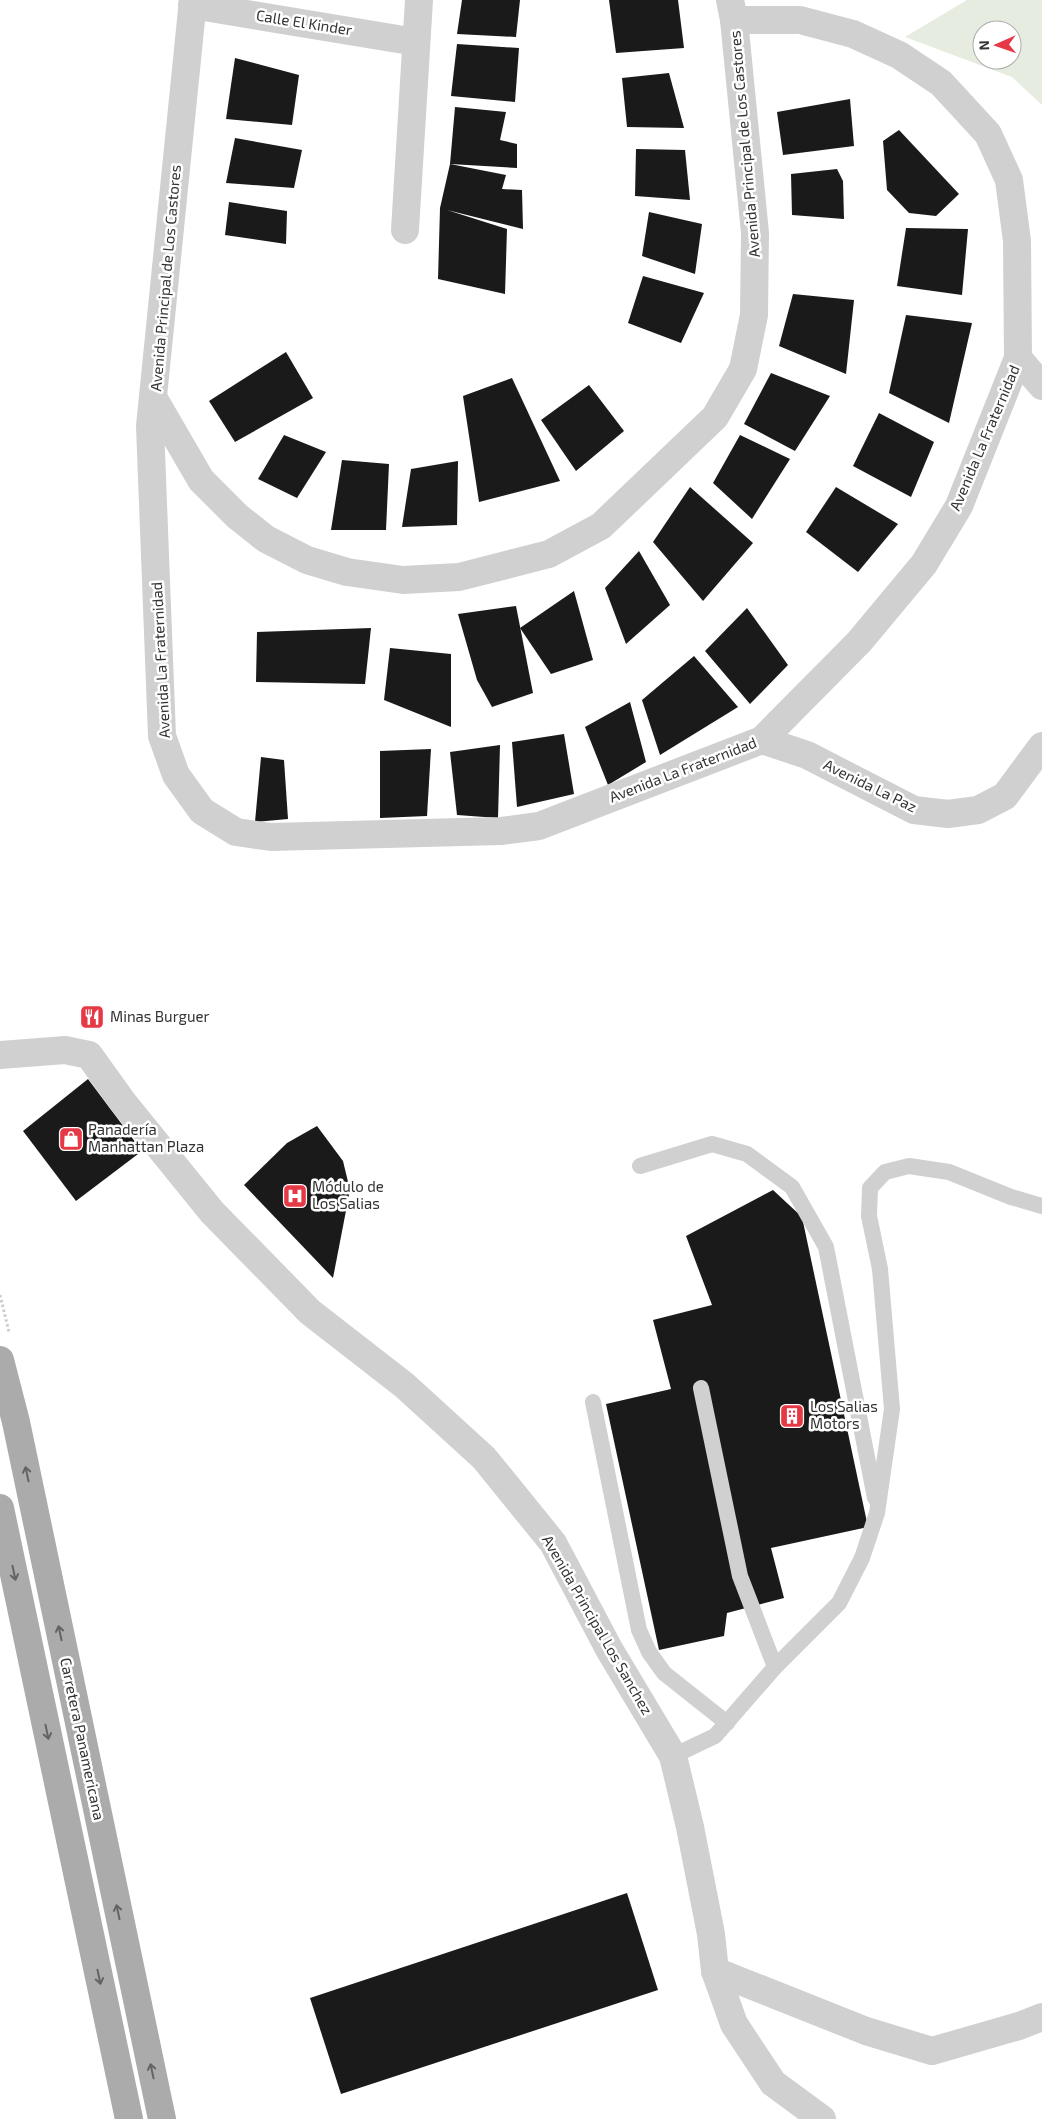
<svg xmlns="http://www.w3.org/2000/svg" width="1042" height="2119" viewBox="0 0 1042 2119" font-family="'Exo 2',sans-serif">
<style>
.green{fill:#e6ecdf;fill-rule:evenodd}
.building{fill:#1a1a1a}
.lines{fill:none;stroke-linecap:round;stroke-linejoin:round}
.path{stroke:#cdcdcd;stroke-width:3;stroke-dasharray:2.5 2.5;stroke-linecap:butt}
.service{stroke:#d0d0d0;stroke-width:16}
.minor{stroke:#d0d0d0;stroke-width:28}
.primary{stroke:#ababab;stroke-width:28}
.oneway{stroke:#636363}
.labels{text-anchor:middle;stroke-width:5;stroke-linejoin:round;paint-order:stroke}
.street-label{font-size:15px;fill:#333;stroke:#fff}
.poi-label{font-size:15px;fill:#333;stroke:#fff;text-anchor:start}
</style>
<rect width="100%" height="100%" fill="#fff"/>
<!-- green -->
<path class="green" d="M967,0H1042V105L1012,77L905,37ZM982,30H1012V60H982Z"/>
<!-- building -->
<g class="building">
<polygon points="462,0 520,0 516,37 457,34"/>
<polygon points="609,0 678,0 684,48 616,53"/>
<polygon points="457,44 519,48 515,102 451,96"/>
<polygon points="235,58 299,75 292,125 226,119"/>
<polygon points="669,73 684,128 627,127 622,78"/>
<polygon points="850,99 854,146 783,155 777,112"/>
<polygon points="455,107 506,112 500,140 517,144 517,168 450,164 506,175 502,189 522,190 523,229 447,210 507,229 505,294 438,279 440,208 450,164"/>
<polygon points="899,130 959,194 936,216 909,213 887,190 883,141"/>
<polygon points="235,138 302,150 294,188 226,183"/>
<polygon points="636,149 685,150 690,200 635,196"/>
<polygon points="837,169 843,181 844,219 792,215 791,174"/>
<polygon points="229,202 287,211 286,244 225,235"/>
<polygon points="649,212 702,224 695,274 642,256"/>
<polygon points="906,228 968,229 962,295 897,286"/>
<polygon points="643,276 704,293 681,343 628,323"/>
<polygon points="793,294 854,300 846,374 779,346"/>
<polygon points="906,315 972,323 949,423 889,393"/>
<polygon points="286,352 313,398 235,442 209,401"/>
<polygon points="771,373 830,396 795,451 744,424"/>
<polygon points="512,378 560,481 479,502 463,396"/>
<polygon points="589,385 624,431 576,471 541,420"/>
<polygon points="879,413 934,442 911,497 853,466"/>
<polygon points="284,435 326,452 297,498 258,479"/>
<polygon points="740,435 790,459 752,519 713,483"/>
<polygon points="342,460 389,464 386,530 331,530"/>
<polygon points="458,461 457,525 402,527 411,469"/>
<polygon points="690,487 753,543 703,601 653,542"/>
<polygon points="836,487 898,524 858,572 806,532"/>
<polygon points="639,551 670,605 626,644 605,588"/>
<polygon points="574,591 593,660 551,674 520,628"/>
<polygon points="516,606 533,693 492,707 477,680 458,614"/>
<polygon points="747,608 788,665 750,704 705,651"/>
<polygon points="371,628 365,684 256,682 257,632"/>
<polygon points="390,648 451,654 451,727 384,700"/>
<polygon points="694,656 738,707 660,755 642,700"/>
<polygon points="630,702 646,762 608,785 585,727"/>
<polygon points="564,734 574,794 517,807 512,742"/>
<polygon points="500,745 498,818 457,815 450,752"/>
<polygon points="431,749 427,816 380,818 380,751"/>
<polygon points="261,757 284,760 288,819 255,822"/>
<polygon points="88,1079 142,1151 76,1201 23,1131"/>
<polygon points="317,1126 343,1161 350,1190 333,1278 244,1185 287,1143"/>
<polygon points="773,1190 802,1217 868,1527 771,1548 784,1598 727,1613 724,1636 659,1650 606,1404 671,1389 653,1320 712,1305 686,1236"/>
<polygon points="627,1893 658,1990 341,2094 310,1998"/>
</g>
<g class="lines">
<!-- path -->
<polyline class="path" points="0,1295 9,1332"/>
<!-- service -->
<g class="service">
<polyline points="640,1166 712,1144 747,1154 792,1187 826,1247 875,1498"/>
<polyline points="701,1388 740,1576 775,1667"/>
<polyline points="593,1402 639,1630 649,1652 664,1673 727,1723"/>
<polyline points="673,1756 715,1736 775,1667 839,1603 862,1558 877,1513 892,1409 880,1269 869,1216 870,1188 885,1172 909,1166 949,1172 1011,1197 1042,1206"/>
</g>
<!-- minor -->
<g class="minor">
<polyline points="193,0 150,426 162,736 176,775 202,811 236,832 271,837 501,831 539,826 762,740 859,642 924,564 959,506 1018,358 1017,241 1009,180 988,134 941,83 899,55 853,34 800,20 734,20"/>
<polyline points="192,5 416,42"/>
<polyline points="405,230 419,0"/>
<polyline points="1018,358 1042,386"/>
<polyline points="154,399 201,480 237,516 266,539 307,560 347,572 403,580 459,577 549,554 601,526 715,417 743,369 754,315 755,233 734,20 730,0"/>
<polyline points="762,740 807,755 914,810 948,814 978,810 1005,796 1042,746"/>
<polyline points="0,1055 65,1050 89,1055 122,1101 212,1212 310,1312 404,1385 484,1458 553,1543 609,1649 673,1756 690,1827 711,1934 715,1971 734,2024 773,2083 822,2119"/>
<polyline points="715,1971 866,2031 932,2051 1019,2026 1042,2017"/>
</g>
<!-- primary -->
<g class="primary">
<polyline points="0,1360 16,1422 162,2119"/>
<polyline points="0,1508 129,2119"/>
</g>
</g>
<!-- one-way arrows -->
<defs><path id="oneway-shaft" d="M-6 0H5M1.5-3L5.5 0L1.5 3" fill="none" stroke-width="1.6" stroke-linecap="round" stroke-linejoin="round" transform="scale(1.25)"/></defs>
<g class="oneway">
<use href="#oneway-shaft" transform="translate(27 1474) rotate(-102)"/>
<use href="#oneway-shaft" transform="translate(14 1573) rotate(78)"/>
<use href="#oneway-shaft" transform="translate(60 1633) rotate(-102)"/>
<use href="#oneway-shaft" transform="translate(47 1732) rotate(78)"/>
<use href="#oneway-shaft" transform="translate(118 1912) rotate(-102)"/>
<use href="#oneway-shaft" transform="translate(99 1977) rotate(78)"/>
<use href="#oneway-shaft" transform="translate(152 2071) rotate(-102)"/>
</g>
<!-- icons -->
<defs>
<symbol id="restaurant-square" viewBox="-11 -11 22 22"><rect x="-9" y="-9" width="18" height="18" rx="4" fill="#e63946" stroke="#fff"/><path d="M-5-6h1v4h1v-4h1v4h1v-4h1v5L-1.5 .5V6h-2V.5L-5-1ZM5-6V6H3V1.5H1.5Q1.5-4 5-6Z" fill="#fff"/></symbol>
<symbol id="shop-square" viewBox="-11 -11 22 22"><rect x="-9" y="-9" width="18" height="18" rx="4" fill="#e63946" stroke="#fff"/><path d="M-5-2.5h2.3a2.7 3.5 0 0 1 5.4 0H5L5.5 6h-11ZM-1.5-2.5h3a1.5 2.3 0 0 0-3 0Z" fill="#fff"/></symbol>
<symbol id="hospital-square" viewBox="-11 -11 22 22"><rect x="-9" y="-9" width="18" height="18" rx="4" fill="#e63946" stroke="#fff"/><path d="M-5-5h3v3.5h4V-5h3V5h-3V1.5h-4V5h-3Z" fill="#fff"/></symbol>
<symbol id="building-square" viewBox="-11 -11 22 22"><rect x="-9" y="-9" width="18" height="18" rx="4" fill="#e63946" stroke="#fff"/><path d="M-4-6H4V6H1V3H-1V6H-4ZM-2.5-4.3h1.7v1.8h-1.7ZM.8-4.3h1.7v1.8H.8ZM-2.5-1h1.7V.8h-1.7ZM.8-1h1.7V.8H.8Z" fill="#fff"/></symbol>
</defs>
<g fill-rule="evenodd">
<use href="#restaurant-square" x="78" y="1003" width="28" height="28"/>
<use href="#shop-square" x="57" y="1125" width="28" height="28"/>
<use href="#hospital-square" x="281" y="1182" width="28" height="28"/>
<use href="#building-square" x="778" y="1402" width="28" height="28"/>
</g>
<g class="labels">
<!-- street labels -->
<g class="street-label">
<text transform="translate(304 23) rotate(9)" y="5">Calle El Kinder</text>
<text transform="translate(745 144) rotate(-95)" y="5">Avenida Principal de Los Castores</text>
<text transform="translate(166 278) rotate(-85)" y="5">Avenida Principal de Los Castores</text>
<text transform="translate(985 438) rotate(-67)" y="5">Avenida La Fraternidad</text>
<text transform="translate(161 660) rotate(-93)" y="5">Avenida La Fraternidad</text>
<text transform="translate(683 770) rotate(-21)" y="5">Avenida La Fraternidad</text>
<text transform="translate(870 786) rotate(26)" y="5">Avenida La Paz</text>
<text transform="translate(597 1625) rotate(60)" y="5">Avenida Principal Los Sanchez</text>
<text transform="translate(82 1739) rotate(78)" y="5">Carretera Panamericana</text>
</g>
<!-- poi labels -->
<g class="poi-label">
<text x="110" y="1022">Minas Burguer</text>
<text x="88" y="1135">Panadería<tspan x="88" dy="17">Manhattan Plaza</tspan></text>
<text x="312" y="1192">Módulo de<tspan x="312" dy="17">Los Salias</tspan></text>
<text x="810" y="1412">Los Salias<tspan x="810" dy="17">Motors</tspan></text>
</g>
</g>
<!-- north arrow -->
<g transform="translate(997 45) rotate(268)"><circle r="24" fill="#ffffff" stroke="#adadad"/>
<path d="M0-4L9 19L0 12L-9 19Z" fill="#e63946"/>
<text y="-8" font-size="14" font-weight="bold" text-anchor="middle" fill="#333333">N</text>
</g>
</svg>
